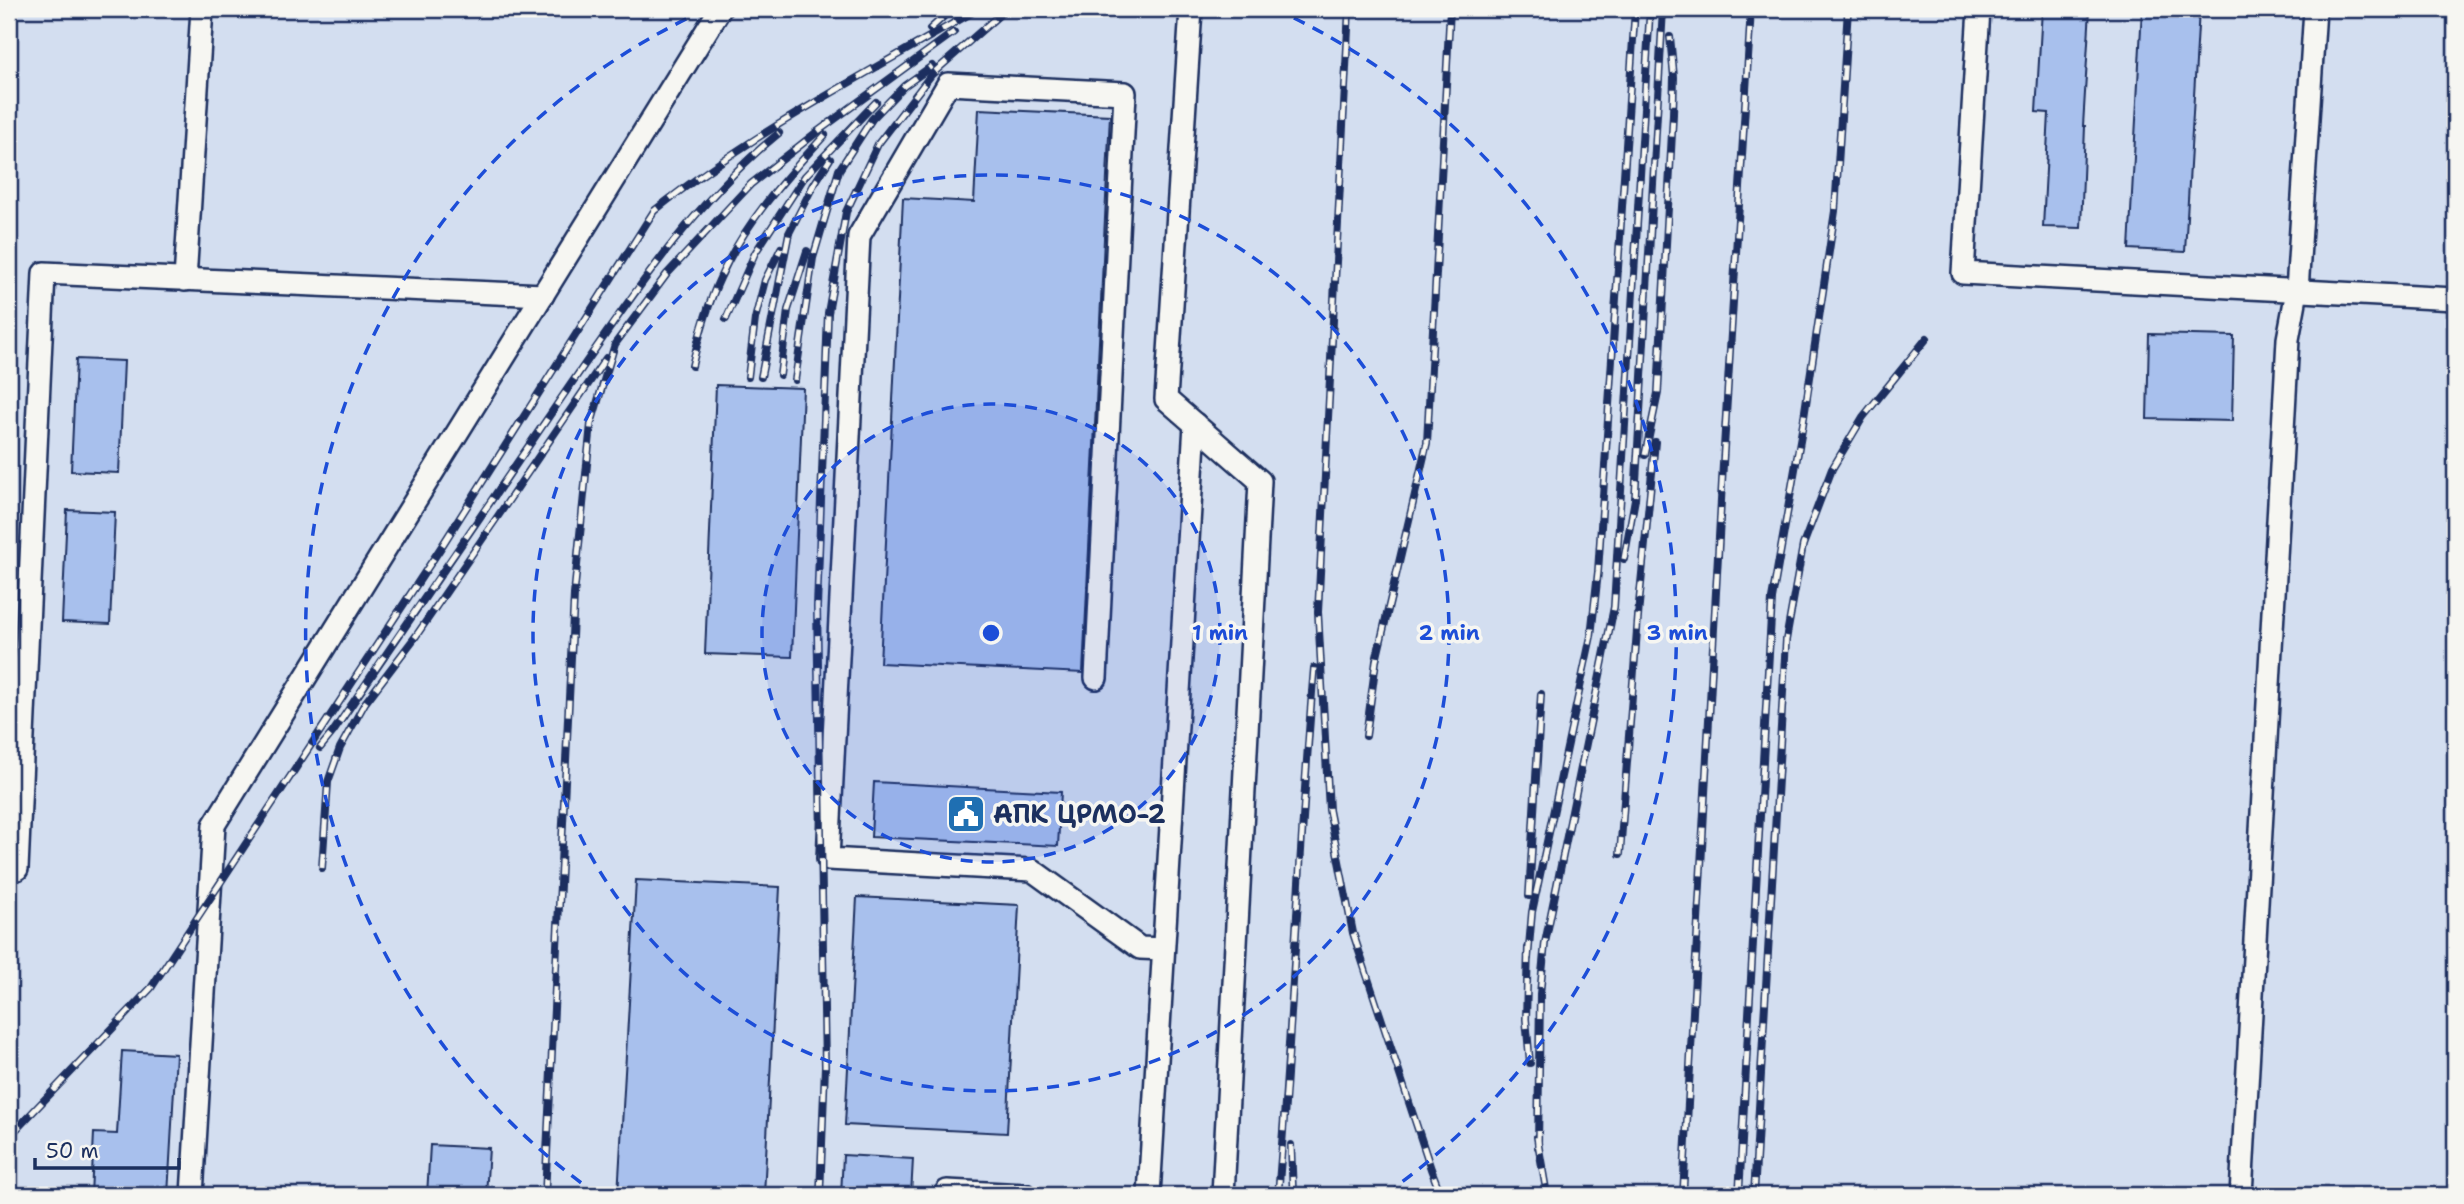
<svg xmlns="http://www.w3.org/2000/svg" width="2464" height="1204" viewBox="0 0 2464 1204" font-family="'Shantell Sans',sans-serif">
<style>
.built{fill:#d3def0}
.building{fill:#a8c0ed;stroke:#1b2f5e;stroke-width:2}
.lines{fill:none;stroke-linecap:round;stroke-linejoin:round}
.minor-casing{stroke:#1b2f5e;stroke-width:26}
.minor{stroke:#f6f6f2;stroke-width:21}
.rail-casing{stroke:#1b2f5e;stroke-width:8}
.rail{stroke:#f6f6f2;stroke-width:5;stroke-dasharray:16;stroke-linecap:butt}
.ring{fill:none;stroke:#1d4ed8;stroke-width:3.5;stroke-dasharray:12 9}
.labels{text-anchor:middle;stroke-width:7;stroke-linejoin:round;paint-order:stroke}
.poi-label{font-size:26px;font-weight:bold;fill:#1b2f5e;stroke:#f6f6f2;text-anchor:start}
.centre{fill:#1d4ed8;stroke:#f6f6f2;stroke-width:3.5}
.ring-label{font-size:21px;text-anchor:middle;font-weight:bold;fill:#1d4ed8;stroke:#f6f6f2;stroke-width:7;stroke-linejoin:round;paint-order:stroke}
</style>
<rect width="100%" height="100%" fill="#e6ebf1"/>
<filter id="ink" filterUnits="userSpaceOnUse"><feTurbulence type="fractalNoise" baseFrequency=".0143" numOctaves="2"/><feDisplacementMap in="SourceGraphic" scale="14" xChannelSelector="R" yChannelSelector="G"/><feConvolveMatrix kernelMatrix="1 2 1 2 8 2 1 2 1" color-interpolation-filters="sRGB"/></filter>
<g filter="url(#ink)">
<!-- built -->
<rect class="built" x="9" y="9" width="2446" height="1186"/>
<!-- building -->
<g class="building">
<polygon points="2042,9 2090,9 2083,126 2085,126 2081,228 2043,227 2049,113 2036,112"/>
<polygon points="2142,9 2199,9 2185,252 2129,249"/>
<polygon points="979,109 1110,115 1083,673 880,663 903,198 974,202"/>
<polygon points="2149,334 2234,336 2232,421 2147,419"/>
<polygon points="76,359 124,361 119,473 71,471"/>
<polygon points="716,385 803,388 792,657 705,654"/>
<polygon points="67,510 115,512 110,624 62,622"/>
<polygon points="874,782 1061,792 1058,846 871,837"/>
<polygon points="636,880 780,887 764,1195 618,1195"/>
<polygon points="857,897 1019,905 1007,1133 845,1125"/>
<polygon points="122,1051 176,1054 168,1195 91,1195 94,1133 117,1134"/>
<polygon points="430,1145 489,1148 486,1195 427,1195"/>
<polygon points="843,1155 913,1159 911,1195 841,1195"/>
</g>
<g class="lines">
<defs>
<g id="minor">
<polyline points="1191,9 1166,399 1260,481 1223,1195"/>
<polyline points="1979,9 1963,273 2455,299"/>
<polyline points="185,280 202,9"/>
<polyline points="1096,678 1125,93 948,84 859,236 828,859 1032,870 1140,948 1163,949"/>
<polyline points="17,869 44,273 543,295"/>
<polyline points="192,1195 214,825 720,9"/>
<polyline points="946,1195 947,1191 1025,1195"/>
<polyline points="1149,1195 1195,424"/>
<polyline points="2241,1195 2288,339 2297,291 2315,9"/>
</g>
</defs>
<!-- minor casing -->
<use href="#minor" class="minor-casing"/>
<!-- minor -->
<use href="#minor" class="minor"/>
<defs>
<g id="rail">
<polyline points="1349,9 1318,612 1329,810 1353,933 1431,1169 1441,1195"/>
<polyline points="930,29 952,9"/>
<polyline points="726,319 755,253 805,176 876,102"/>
<path d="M692,366C699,336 707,306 720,278C744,224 785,178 825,135"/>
<polyline points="780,375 788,310 807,251"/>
<polyline points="748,377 755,319 765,280 781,248"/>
<polyline points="761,377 789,233 813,186 830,159"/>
<polyline points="795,380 813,258 839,170 872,119 904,86 932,66"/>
<polyline points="1645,455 1658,393 1673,114 1674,77 1670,37"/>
<polyline points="1624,559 1635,499 1663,9"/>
<polyline points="1366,736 1376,661 1427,443 1450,9"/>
<path d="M320,748L333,732C407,622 483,513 558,403C624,308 688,207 779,133"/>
<polyline points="1620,854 1639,604 1655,442"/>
<polyline points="322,868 328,782 340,748 365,703 416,636 606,358"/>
<polyline points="1529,896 1541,694"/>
<polyline points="1528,948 1526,1019 1530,1063"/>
<polyline points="1528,958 1532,912 1591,636 1598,572 1635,9"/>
<path d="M9,1137L151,988L440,549L654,211C753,132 868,73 978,9"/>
<polyline points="1537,1137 1547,1195"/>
<polyline points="1291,1145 1293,1195"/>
<polyline points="1538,1147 1540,994 1545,943 1614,607 1650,9"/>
<polyline points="545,1195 574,595 591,424 615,344 667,274 751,184 817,132 954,32"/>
<polyline points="820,1195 825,1066 817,607 828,313 846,212 878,144 931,75 1006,9"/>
<path d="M1278,1195C1293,1020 1299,844 1314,668"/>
<polyline points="1683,1195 1723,464 1751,9"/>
<polyline points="1739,1195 1772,599 1803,424 1835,211 1848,9"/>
<polyline points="1754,1195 1786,640 1803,545 1832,469 1863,417 1927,338"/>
<polyline points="2453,1195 2455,1154"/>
</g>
</defs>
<!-- rail casing -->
<use href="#rail" class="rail-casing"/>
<!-- rail -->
<use href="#rail" class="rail"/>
</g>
</g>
<!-- distance rings -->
<circle cx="991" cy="633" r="229" fill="#1d4ed8" fill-opacity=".12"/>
<g class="ring">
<circle cx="991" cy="633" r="229"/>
<circle cx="991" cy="633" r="458"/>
<path d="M598 1195A686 686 0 0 1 707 9M1275 9A686 686 0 0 1 1384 1195"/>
</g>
<!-- icons -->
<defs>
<symbol id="civic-square" viewBox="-11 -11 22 22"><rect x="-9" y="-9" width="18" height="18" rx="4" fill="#1f6fb2" stroke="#f6f6f2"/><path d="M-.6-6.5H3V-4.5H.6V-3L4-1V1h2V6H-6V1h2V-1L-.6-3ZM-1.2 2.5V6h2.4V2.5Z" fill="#fff"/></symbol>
</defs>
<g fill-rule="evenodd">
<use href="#civic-square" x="944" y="792" width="44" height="44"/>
</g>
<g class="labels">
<!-- poi labels -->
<g class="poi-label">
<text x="993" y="823">АПК ЦРМО-2</text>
</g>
</g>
<circle cx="991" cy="633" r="10" class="centre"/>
<g class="ring-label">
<text x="1220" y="640">1 min</text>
<text x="1449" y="640">2 min</text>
<text x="1677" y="640">3 min</text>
</g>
<!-- margin -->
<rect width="2464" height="1204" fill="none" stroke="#f6f6f2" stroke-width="35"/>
<rect x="18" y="18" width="2429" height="1169" fill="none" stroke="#1b2f5e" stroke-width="2.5" filter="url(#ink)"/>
<!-- scale -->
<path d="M35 1158v10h144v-10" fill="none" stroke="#1b2f5e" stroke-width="3.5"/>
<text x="46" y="1158" font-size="21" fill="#1b2f5e" stroke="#f6f6f2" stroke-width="5" paint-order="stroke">50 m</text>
</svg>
